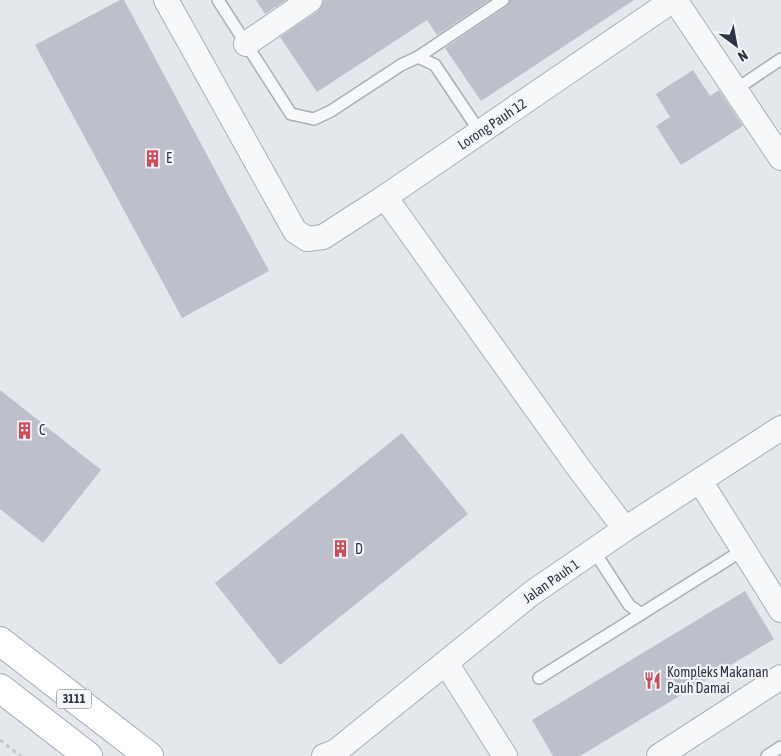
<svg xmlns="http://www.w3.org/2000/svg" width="781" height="756" viewBox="0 0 781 756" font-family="'Asap Condensed',sans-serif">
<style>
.building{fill:#bbc0ca}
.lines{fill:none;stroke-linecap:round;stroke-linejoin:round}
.lane-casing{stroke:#a9aeb7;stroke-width:14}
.street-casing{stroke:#a9aeb7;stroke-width:26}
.primary-casing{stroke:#a3abb8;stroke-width:30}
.path{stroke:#c2c5cb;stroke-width:3;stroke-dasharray:4 4;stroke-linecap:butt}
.lane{stroke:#f7f8fa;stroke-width:11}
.street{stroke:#f7f8fa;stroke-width:24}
.primary{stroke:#fff;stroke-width:28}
.labels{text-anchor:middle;stroke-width:4.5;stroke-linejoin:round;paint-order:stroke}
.shield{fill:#f4f6f9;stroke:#676e7b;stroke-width:1}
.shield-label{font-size:12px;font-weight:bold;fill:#2b3445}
.street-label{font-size:14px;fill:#2b3445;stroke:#f4f6f9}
.poi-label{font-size:14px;fill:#2b3445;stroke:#f4f6f9;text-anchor:start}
</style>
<rect width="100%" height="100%" fill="#e4e7ec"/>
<!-- building -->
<g class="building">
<polygon points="120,0 124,0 269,271 182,318 35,45"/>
<polygon points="256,0 286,0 265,14"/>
<polygon points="324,0 490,0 437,35 427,20 317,92 280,37 318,11"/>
<polygon points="510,0 634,0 481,101 445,48 507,6"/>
<polygon points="693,70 710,96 719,90 743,126 681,165 656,126 670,117 656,94"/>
<polygon points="0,390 101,470 43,543 0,509"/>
<polygon points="402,433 468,514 280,665 215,583"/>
<polygon points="745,591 774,639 580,756 553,756 532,720"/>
</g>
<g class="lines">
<defs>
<g id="lane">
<polyline points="218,0 291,114 314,119 331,111 401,65 418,57 435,65 480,132"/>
<polyline points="418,57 503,0"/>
<polyline points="735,90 781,59"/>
<polyline points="594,551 629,605 641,614"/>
<polyline points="539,678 743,550"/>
<polyline points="767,756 781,747"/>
</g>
<g id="street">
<polyline points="166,0 295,231 307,239 323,237 385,197 673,0"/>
<polyline points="675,0 781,158"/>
<polyline points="246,44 310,0"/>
<polyline points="385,197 578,467 625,529"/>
<polyline points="700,481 781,610"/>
<polyline points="446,663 505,756"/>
<polyline points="324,756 335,752 532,593 625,529 781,428"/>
<polyline points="659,756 781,677"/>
</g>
<g id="primary">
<polyline points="0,641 149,756"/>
<polyline points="0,688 88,756"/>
</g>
</defs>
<!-- lane casing -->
<use href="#lane" class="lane-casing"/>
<!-- street casing -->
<use href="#street" class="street-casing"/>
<!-- primary casing -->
<use href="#primary" class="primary-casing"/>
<!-- path -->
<polyline class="path" points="0,740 21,756"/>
<!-- lane -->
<use href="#lane" class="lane"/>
<!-- street -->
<use href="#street" class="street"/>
<!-- primary -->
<use href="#primary" class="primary"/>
</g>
<!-- icons -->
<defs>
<symbol id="building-bare" viewBox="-9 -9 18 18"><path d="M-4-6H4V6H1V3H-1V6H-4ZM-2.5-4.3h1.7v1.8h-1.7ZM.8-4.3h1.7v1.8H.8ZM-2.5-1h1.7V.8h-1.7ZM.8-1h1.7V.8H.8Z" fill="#d1495b" stroke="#f4f6f9" stroke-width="2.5" paint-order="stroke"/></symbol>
<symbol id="restaurant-bare" viewBox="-9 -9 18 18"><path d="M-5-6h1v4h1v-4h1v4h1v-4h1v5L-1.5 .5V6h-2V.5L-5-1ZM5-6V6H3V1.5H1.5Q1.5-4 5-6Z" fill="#d1495b" stroke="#f4f6f9" stroke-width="2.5" paint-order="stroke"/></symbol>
</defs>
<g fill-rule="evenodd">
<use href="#building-bare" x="140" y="146" width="25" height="25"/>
<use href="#building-bare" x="12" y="418" width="25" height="25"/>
<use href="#building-bare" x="328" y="536" width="25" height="25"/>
<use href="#restaurant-bare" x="640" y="668" width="25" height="25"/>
</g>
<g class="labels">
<!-- shield labels -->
<rect class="shield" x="56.5" y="689.5" width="35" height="19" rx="4"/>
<g class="shield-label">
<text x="74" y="703">3111</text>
</g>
<!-- street labels -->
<g class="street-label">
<text transform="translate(492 124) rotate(-34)" y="5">Lorong Pauh 12</text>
<text transform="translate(551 581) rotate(-35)" y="5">Jalan Pauh 1</text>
</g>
<!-- poi labels -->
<g class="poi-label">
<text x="166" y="163">E</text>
<text x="39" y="435">C</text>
<text x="355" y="554">D</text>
<text x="667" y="677">Kompleks Makanan<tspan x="667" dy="16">Pauh Damai</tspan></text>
</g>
</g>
<!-- north arrow -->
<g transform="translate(736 45) rotate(148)" stroke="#f4f6f9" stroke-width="4" paint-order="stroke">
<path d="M0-4L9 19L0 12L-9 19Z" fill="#2b3445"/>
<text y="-8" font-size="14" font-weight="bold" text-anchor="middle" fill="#2b3445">N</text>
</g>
</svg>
